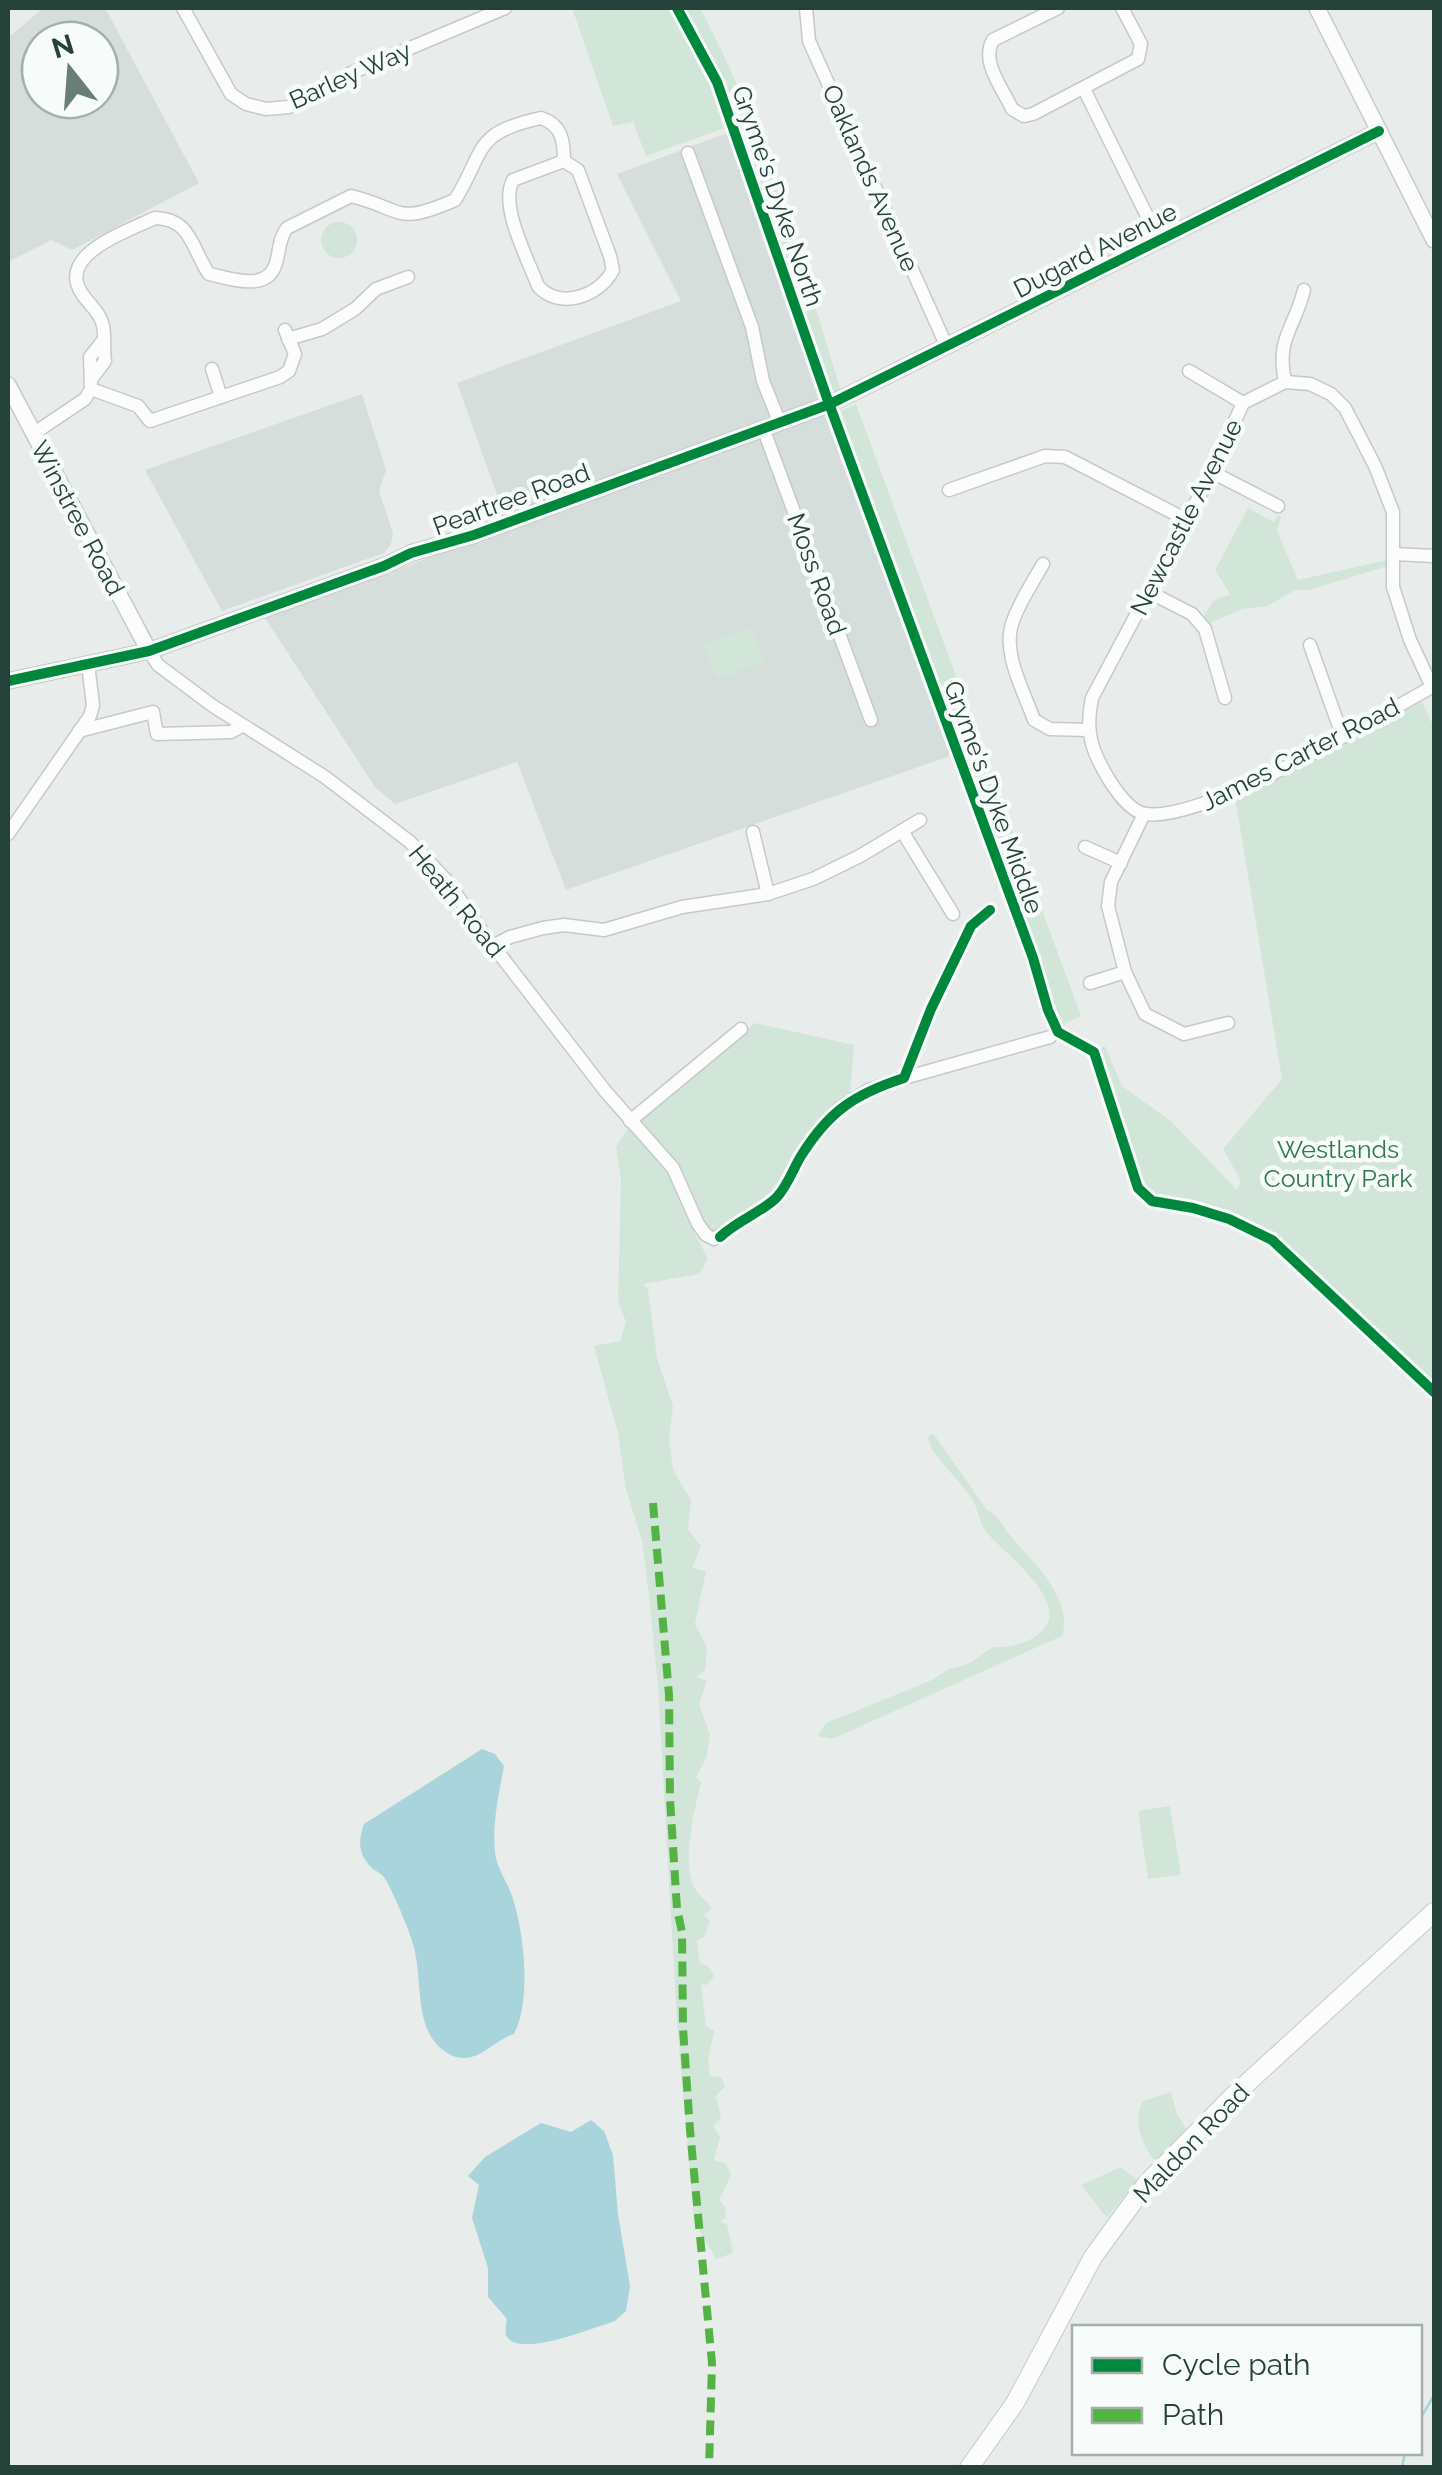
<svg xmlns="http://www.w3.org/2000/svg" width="1442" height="2475" viewBox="0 0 1442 2475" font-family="Raleway,sans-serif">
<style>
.built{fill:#d6dedb;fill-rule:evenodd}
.green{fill:#d1e6d8}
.water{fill:#a9d4db}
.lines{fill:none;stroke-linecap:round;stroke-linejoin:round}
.stream{stroke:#a9d4db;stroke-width:2.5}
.minor-casing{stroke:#c5cac8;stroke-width:15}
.tertiary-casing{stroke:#c5cac8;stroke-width:18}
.secondary-casing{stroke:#c3cbc8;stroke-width:20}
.minor{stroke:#fcfcfc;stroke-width:12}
.tertiary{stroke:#fcfcfc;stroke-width:15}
.secondary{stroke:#fcfcfc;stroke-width:18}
.quiet{stroke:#55b346;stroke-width:8;stroke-dasharray:15 8;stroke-linecap:butt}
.cycleway-casing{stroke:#f7fbf9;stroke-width:16}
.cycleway{stroke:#00873e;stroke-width:10}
.labels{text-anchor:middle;stroke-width:9;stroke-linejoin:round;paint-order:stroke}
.street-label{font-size:25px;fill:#24423a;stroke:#f7fbf9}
.park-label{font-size:25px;fill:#2d7a4b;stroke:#f7fbf9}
</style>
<rect width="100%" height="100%" fill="#e8edeb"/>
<!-- built -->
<g class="built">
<path d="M43,8H105L199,183L72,250L51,240L8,262V38ZM40,40H100V100H40Z"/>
<polygon points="727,133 950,756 566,890 517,762 395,804 375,787 265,618 509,528 457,383 681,301 617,174"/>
<polygon points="362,394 386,470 379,491 393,533 391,544 384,553 222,611 145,470"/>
</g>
<!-- green -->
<g class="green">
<path d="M572,8H700C765,129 801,260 841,391L820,402L734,145L725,128L646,156L633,122L613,126Z"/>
<circle cx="339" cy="240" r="18"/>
<polygon points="856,404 1081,1016 1051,1030 831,415"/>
<polygon points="1248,508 1274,522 1278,515 1281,517 1277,531 1298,580 1387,560 1388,566 1309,590 1295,590 1268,606 1242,609 1208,624 1204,616 1213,601 1230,594 1215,570"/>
<polygon points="752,627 764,662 716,679 703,644"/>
<polygon points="1422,702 1434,727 1434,1387 1266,1236 1195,1214 1162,1209 1142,1200 1094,1052 1105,1046 1122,1086 1172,1122 1237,1190 1241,1181 1223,1149 1282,1079 1235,797"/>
<polygon points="755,1023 854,1045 850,1096 785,1185 714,1239 635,1121"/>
<path d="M628,1128L675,1180L683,1210L708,1259L699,1274L643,1284L648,1290L657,1358L673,1406L669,1439L673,1470L691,1500L688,1530L701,1546L692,1568L706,1571L695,1624L707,1647L705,1670L696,1677L707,1681L699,1704L710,1735L706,1758L696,1777L701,1782C695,1809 683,1855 692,1883C695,1892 706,1901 712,1908L704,1915L710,1921L704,1937L697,1941L700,1963L708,1966L714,1976L707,1985L701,1984L706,2026L714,2031L708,2061L710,2076L721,2077L725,2086L716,2096L721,2118L713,2126L720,2137L714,2160L726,2164L731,2175L719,2200L725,2207L726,2217L720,2222L727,2224L733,2253L716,2259L694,2221L677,2023L658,1687L649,1596L642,1541L626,1489L618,1433L594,1346L620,1341L626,1322L618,1301L621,1180L616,1147Z"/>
<path d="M933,1433L987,1510C999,1515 1001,1524 1008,1533C1030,1560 1074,1597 1062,1636L832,1739L818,1736L826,1723L932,1680L949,1669L968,1664L993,1647C1006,1648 1025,1644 1036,1636C1079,1608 1006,1555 988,1534C979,1524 979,1510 972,1499C958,1477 936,1462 927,1438Z"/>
<polygon points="1170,1806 1181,1875 1148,1879 1138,1811"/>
<path d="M1171,2092L1177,2114L1189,2134L1158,2164C1143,2148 1131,2121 1143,2101Z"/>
<polygon points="1121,2167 1137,2180 1107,2218 1081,2185"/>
</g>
<!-- water -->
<g class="water">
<path d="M482,1749L495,1754L504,1766C499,1794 492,1823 495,1852C496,1867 507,1881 512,1896C524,1931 532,2000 514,2034C493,2040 476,2067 451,2055C410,2035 425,1977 412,1941C409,1930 390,1884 383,1876C380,1872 374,1871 371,1867C358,1854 358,1840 364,1824Z"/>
<path d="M591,2120L604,2131L613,2155L618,2214L630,2286L626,2311L615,2321C595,2327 516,2360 506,2335C505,2332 506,2323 507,2319L488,2297V2268L472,2218L479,2185L468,2176L485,2157L541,2123L571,2132Z"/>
</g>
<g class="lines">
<!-- stream -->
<g class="stream">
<polyline points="1420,2419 1433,2397"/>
<polyline points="1402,2468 1405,2452"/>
</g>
<defs>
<g id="minor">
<polyline points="183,8 231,94 246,104 266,109 289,107 351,73 505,8"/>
<polyline points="806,8 809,41 947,347"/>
<path d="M1058,8L993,40C980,61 1003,89 1012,109L1024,116L1033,114L1138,59L1141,44L1122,8"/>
<polyline points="1084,89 1159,240"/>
<polyline points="688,153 752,327 763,381 779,421"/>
<polyline points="288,339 322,329 355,309 376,289 408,277"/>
<polyline points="212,369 221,397"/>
<polyline points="1189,371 1243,403"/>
<path d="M92,378L105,361C103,349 106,333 102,322C97,307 81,299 77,283C69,250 130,230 155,218C192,219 191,248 209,274C229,278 265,292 275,266C280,252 278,240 287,228L351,196C406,210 395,226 455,200C486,150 472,133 541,118C562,125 564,141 564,161L578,170L610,256L613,270C599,297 559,310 538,286C528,259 499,206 513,180L564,161"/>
<path d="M1285,382C1276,337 1294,330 1304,290"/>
<polyline points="91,389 138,406 150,421 280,377 289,371 295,354 285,330"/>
<polyline points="763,428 871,720"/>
<polyline points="33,434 85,399 91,389 90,357 102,342"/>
<polyline points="1212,472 1278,506"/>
<polyline points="949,490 1045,456 1065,457 1185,519"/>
<polyline points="1394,554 1434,556"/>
<path d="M1043,564C1033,582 1020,601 1013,621C1001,652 1024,691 1034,720L1050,729L1088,730"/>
<polyline points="1149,592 1192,614 1205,629 1225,698"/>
<polyline points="1310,645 1342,735"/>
<polyline points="149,651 158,665 213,706 325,777 410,842 447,881 484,934 606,1092 673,1168 698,1224 706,1235 714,1239 777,1198 810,1142 840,1108 868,1090 904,1078 931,1009 971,926 990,910"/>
<path d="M1432,687L1410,640L1393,587V512L1375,466L1345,408L1331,394L1310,384L1285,382L1243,403L1212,472L1092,698C1085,730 1091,750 1108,778C1116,791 1130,812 1146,814C1206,822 1376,717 1434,686"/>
<polyline points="79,731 153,712 157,734 231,732 242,726"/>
<polyline points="1144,814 1111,882 1108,906 1125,972 1145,1014 1184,1034 1228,1023"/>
<polyline points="902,831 953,914"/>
<polyline points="753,832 768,894"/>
<polyline points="8,834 90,716 93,705 88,664"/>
<polyline points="1085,847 1121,863"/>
<polyline points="493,946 510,937 543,928 564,925 604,930 682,907 768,894 813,879 860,856 920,820"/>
<polyline points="1090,983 1125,972"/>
<polyline points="904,1078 1050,1037"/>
<polyline points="630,1121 741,1029"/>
</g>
<g id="tertiary">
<polyline points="1317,8 1434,240"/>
<polyline points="8,385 149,651"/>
<polyline points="8,681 149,651 384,566 411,553 474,535 830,404 1379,131"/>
</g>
<polyline id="secondary" points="969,2468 1015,2403 1093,2257 1147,2183 1233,2096 1434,1912"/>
</defs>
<!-- minor casing -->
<use href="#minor" class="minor-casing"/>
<!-- tertiary casing -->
<use href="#tertiary" class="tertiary-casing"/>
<!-- secondary casing -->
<use href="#secondary" class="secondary-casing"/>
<!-- minor -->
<use href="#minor" class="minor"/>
<!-- tertiary -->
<use href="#tertiary" class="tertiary"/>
<!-- secondary -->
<use href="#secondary" class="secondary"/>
<!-- quiet -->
<polyline class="quiet" points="653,1503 669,1695 670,1799 677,1909 682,1932 683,2028 690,2130 712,2363 709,2468"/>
<defs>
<g id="cycleway">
<polyline points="677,8 717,82 827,398 1033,958 1048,1010 1058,1032 1094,1052 1138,1188 1152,1201 1193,1208 1229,1219 1272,1240 1434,1392"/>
<polyline points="8,681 149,651 384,566 411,553 474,535 830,404 1379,131"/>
<path d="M720,1237C738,1220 764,1211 777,1197C788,1185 793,1169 801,1156C829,1111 855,1094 904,1078L931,1009L971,926L990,910"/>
</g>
</defs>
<!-- cycleway casing -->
<use href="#cycleway" class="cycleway-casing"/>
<!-- cycleway -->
<use href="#cycleway" class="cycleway"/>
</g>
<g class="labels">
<!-- street labels -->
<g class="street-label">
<text transform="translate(350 75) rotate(-24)" y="9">Barley Way</text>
<text transform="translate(871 178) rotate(66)" y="9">Oaklands Avenue</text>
<text transform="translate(778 196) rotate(71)" y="9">Gryme's Dyke North</text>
<text transform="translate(1095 250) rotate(-27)" y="9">Dugard Avenue</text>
<text transform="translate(511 499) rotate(-20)" y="9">Peartree Road</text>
<text transform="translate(1186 517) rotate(-63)" y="9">Newcastle Avenue</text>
<text transform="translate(78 518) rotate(62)" y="9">Winstree Road</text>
<text transform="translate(817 574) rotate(70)" y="9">Moss Road</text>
<text transform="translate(1300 754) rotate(-27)" y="9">James Carter Road</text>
<text transform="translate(994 797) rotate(70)" y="9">Gryme's Dyke Middle</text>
<text transform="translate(457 901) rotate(51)" y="9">Heath Road</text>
<text transform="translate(1191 2143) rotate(-46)" y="9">Maldon Road</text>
</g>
<!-- park labels -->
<g class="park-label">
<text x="1338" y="1158">Westlands<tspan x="1338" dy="29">Country Park</tspan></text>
</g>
</g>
<!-- border -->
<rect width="1442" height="2475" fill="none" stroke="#24423a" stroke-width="20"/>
<!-- legend -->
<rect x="1072" y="2325" width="350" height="130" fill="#f7fbf9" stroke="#a3b1ad" stroke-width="2.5"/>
<rect x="1092" y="2358" width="50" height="15" fill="#00873e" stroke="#a3b1ad" stroke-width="2.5"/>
<text x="1162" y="2375" font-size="30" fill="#24423a">Cycle path</text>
<rect x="1092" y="2408" width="50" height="15" fill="#55b346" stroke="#a3b1ad" stroke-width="2.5"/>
<text x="1162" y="2425" font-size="30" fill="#24423a">Path</text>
<!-- north arrow -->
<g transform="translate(70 70) rotate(343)"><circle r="48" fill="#f7fbf9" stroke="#a3b1ad" stroke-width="2.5"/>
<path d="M0-8L18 38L0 25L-18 38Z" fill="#697e78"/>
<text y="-15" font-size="28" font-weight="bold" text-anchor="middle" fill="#24423a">N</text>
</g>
</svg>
